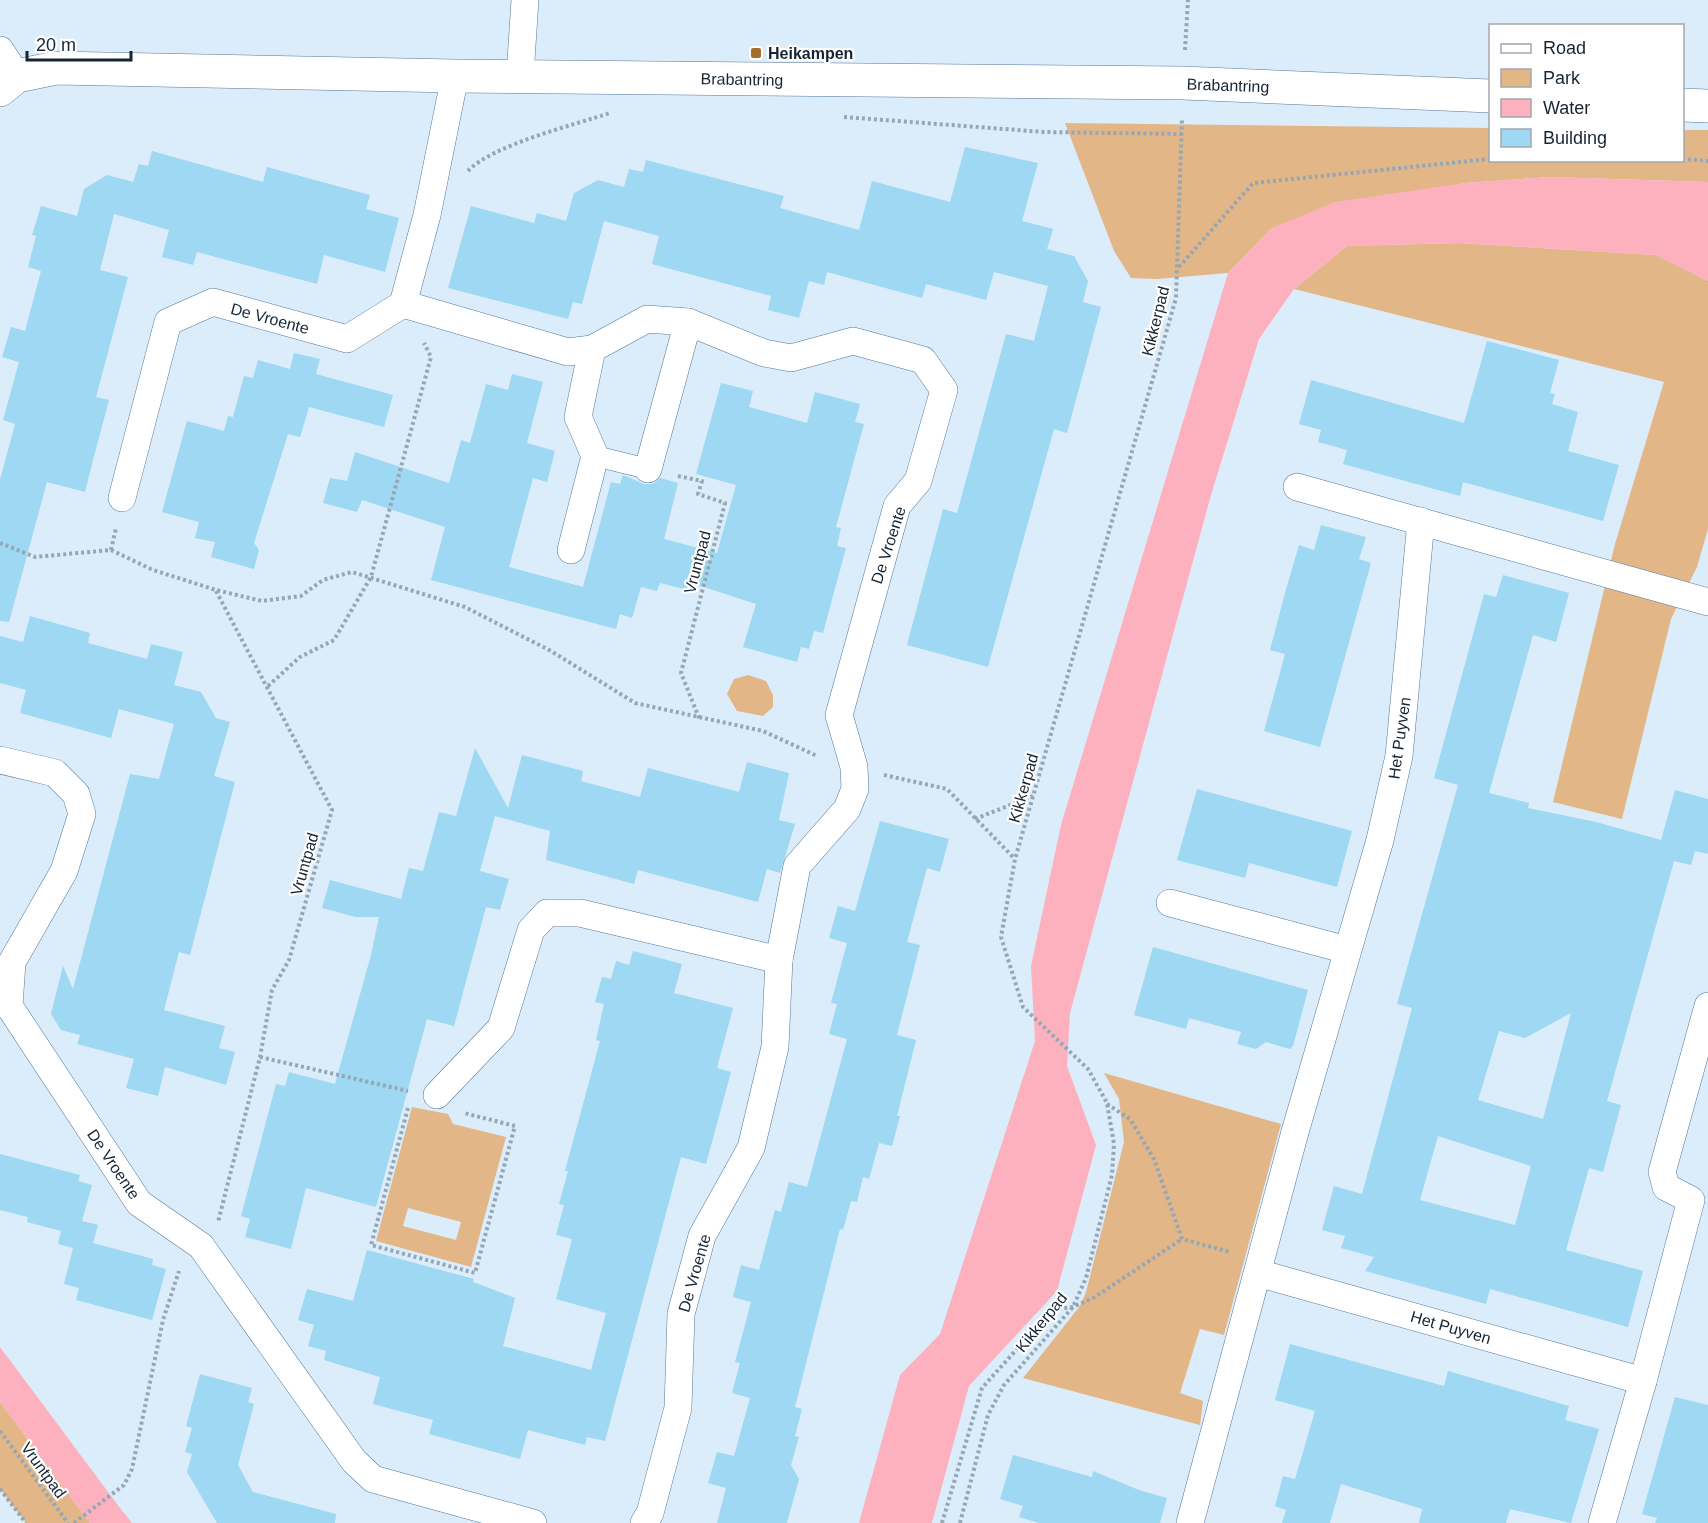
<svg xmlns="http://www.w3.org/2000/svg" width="1708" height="1523" viewBox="0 0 1708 1523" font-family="Arial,sans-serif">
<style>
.green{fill:#e3b687;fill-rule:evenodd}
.water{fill:#fdb1bf}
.building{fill:#9ed8f2;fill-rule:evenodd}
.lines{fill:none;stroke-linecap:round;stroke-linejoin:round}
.pedestrian-casing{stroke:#53799c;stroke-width:21}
.minor-casing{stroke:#53799c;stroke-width:28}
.tertiary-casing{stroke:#53799c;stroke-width:34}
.path{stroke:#95a6b5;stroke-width:4;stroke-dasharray:3 3;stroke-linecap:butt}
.pedestrian{stroke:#fff;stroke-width:20}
.minor{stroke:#fff;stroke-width:27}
.tertiary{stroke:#fff;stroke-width:33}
.poi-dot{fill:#a66e2b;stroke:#fff;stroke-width:2}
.labels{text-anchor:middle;stroke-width:4.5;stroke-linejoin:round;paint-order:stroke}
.poi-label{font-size:16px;font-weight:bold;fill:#162534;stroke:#fff;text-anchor:start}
.street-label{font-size:16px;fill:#162534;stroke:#fff}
</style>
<rect width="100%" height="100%" fill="#dbecfb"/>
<!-- green -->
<g class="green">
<polygon points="1065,123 1490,128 1490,160 1682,160 1683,130 1708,130 1708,182 1550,177 1465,183 1272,228 1228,273 1157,279 1131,278 1114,251"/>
<polygon points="1459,243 1656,255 1708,281 1708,529 1697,567 1671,619 1622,819 1553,802 1615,544 1664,382 1294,289 1347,246"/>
<polygon points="748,675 766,681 773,695 773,707 763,716 737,711 727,694 734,679"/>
<polygon points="1104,1073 1281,1124 1224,1335 1200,1329 1180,1393 1203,1401 1200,1425 1023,1378 1080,1306 1086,1292 1124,1142 1119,1099"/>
<path d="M412,1107L448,1114L453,1124L506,1137L471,1267L376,1241ZM408,1208L461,1222L456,1240L403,1226Z"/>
<polygon points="0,1402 90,1523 26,1523 0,1489"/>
</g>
<!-- water -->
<g class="water">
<polygon points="1550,177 1708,182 1708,281 1655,255 1459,243 1347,246 1294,289 1259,339 1211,495 1070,1013 1067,1066 1096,1145 1057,1291 969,1386 932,1523 859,1523 900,1375 940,1334 1035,1041 1031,966 1061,825 1228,273 1272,228 1335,202 1465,183"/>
<polygon points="0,1347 117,1504 132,1523 90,1523 0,1402"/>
</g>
<!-- building -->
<g class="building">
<polygon points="965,147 1038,163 1022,221 1053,229 1047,249 1074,256 1088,281 1083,302 1101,307 1067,433 1054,429 988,667 907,645 943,509 957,513 1006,334 1034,341 1048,286 994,272 986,300 926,284 922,298 827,272 824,285 809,281 799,318 768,310 771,296 652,264 659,236 604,221 582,304 573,302 568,319 448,288 471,206 534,223 537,213 566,221 574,193 598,180 624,187 629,169 643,172 646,160 784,196 780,208 859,230 872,181 950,202"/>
<polygon points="152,151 263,182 267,167 370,195 366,209 399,218 385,272 324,255 317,284 197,252 193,265 162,257 169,230 114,214 100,270 128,277 96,397 109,400 93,460 85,492 47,482 9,622 0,621 0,480 15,424 3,420 19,362 2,357 11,327 25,331 41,271 28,267 36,236 32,235 41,206 77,216 84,189 107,175 133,182 139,164 148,166"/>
<polygon points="1487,341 1559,360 1550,393 1555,394 1552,404 1578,412 1568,451 1619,465 1603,521 1463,482 1460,496 1343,464 1347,450 1318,442 1321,430 1299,424 1311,380 1464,423"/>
<polygon points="294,353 320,359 316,374 393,395 384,427 309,407 300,437 288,434 254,543 259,550 254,569 211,557 215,542 195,538 199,522 162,512 187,421 224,431 228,416 233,417 244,376 253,378 258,360 290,369"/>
<polygon points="512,374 543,382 527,443 555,451 547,482 533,478 509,567 583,587 611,482 620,484 623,475 644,484 653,484 660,478 678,483 664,539 717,553 736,485 696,474 721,383 753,391 749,407 807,423 815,392 860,404 855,422 864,424 836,527 841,528 837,546 846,548 823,633 814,631 809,649 801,647 797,662 743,647 756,604 698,585 696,592 660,583 657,591 641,587 632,618 620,614 616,629 431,580 445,527 362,500 357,512 323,503 330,478 347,481 355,452 449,483 461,440 470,443 486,384 508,390"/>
<polygon points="1321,525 1366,537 1359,559 1371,563 1320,747 1264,731 1285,654 1270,650 1285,593 1299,545 1314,550"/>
<path d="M1503,575L1569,593L1556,642L1533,635L1489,793L1529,803L1528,808L1596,822L1661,840L1675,790L1708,799V854L1695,851L1691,865L1674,861L1607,1101L1621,1105L1603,1172L1589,1168L1566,1250L1643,1271L1628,1327L1490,1289L1486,1304L1365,1271L1374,1257L1341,1248L1345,1236L1322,1230L1334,1186L1362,1194L1412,1008L1397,1004L1458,785L1434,778L1484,594L1496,597ZM1571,1013L1543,1119L1478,1100L1499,1031L1525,1038ZM1438,1136L1531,1166L1515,1225L1420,1200Z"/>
<polygon points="30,616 90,633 88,643 147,659 151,644 183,652 174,685 201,692 216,718 230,722 214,776 235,782 190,955 179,952 164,1010 225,1026 219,1048 235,1052 226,1085 165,1067 158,1096 126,1088 134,1059 77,1044 80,1035 61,1030 51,1014 63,966 73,989 130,774 159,779 174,724 119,709 111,738 20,713 26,690 0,683 0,636 23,642"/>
<polygon points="475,748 508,808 522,755 583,771 581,781 640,797 648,768 739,792 747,762 789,773 779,820 795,824 780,873 767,869 758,902 638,870 634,884 546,860 550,831 495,816 480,871 509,879 500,910 486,907 454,1026 427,1019 376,1207 306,1188 291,1249 245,1237 250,1219 241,1216 276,1084 285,1086 289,1072 335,1084 371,955 379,917 356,917 322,908 330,880 401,899 409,868 423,871 439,812 456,816"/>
<polygon points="1197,789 1352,831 1337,887 1249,863 1245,878 1177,860"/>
<polygon points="880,821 949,839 940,872 927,868 907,942 920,945 897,1035 916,1040 897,1116 900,1116 892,1146 879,1143 869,1179 863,1177 857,1202 851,1201 843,1230 840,1229 795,1407 802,1409 795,1436 799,1437 791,1465 799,1479 787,1523 717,1523 726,1488 708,1483 717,1452 734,1456 750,1398 732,1393 740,1363 735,1362 751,1302 733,1297 741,1265 759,1270 775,1210 781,1212 789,1182 807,1187 847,1039 829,1034 837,1004 831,1003 847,943 829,938 838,906 855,911"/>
<polygon points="1153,947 1308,990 1293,1046 1290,1049 1266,1042 1256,1049 1237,1044 1241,1032 1189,1018 1186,1029 1134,1015"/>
<polygon points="633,951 682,964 674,993 733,1008 717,1068 731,1072 706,1164 681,1157 605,1441 587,1437 585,1445 528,1430 520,1459 429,1434 433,1420 373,1404 380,1377 324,1360 326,1351 308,1346 314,1325 298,1320 307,1289 353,1301 367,1250 474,1279 473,1282 515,1298 503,1346 591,1370 606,1313 556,1299 572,1239 556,1235 564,1205 559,1204 568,1171 565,1171 600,1041 596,1040 604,1004 595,1002 602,977 611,979 616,961 629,965"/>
<polygon points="0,1154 80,1175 78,1181 92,1185 82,1221 98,1225 93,1243 153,1259 152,1265 166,1269 152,1320 76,1300 79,1288 64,1284 73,1248 58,1244 61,1231 27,1222 28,1217 0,1210"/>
<polygon points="1290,1344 1444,1386 1448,1371 1569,1406 1565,1420 1599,1429 1571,1523 1510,1509 1506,1523 1419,1523 1422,1509 1341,1484 1330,1523 1282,1523 1286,1510 1275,1506 1283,1476 1295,1479 1315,1411 1275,1400"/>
<polygon points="200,1374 252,1388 248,1402 254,1404 238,1465 253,1492 336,1514 335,1523 217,1523 187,1472 192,1454 185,1452 192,1428 186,1426"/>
<polygon points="1675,1397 1708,1405 1708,1523 1655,1523 1657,1518 1642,1514"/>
<polygon points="1013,1455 1092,1477 1093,1471 1139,1490 1167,1498 1160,1523 1039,1523 1019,1517 1023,1506 1000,1499"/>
</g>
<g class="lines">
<defs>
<polyline id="pedestrian" points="595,456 648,469"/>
<g id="minor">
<polyline points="0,50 17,76"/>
<polyline points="520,75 525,0"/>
<polyline points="455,76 427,215 403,304 568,352 592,349 647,319 688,322 764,353 791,358 853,341 923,360 944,390 918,481 897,506 839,715 854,767 855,789 847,809 797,866 779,960 775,1047 751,1148 702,1236 681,1314 678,1408 650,1513 644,1523"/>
<polyline points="648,469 688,322"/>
<polyline points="1297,487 1708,602"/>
<polyline points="122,498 168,322 213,302 347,339 403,304"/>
<polyline points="571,550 595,456 578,417 592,349"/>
<polyline points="0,760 55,773 76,794 82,814 64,871 12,962 9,1006 139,1203 201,1246 354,1461 373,1479 533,1523"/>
<polyline points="1170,903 1347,950"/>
<polyline points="437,1095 501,1028 531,930 547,913 580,913 779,960"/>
<polyline points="1258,1273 1643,1381 1691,1200 1666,1187 1662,1172 1708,1006"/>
<polyline points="1190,1523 1295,1132 1380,840 1399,756 1421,521"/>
<polyline points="1602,1523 1643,1381"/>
</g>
<g id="tertiary">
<polyline points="0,90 17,76 56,68 455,76 1183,83 1490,96"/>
<polyline points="1682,105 1708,106"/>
</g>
</defs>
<!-- pedestrian casing -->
<use href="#pedestrian" class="pedestrian-casing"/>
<!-- minor casing -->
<use href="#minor" class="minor-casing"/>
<!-- tertiary casing -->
<use href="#tertiary" class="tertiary-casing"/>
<!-- path -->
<g class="path">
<polyline points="1185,50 1188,0"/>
<polyline points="844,117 1044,132 1182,134"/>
<polyline points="1682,159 1708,161"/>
<path d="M468,171C492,145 574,125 610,113"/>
<polyline points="1179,267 1253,183 1490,159"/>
<polyline points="678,476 702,481 698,494 725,503 681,673 699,718"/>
<polyline points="0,543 35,557 111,550 153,570 216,590 262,601 301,596 323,580 352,572 465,607 551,651 635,703 763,731 817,756"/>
<polyline points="111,550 116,528"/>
<polyline points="216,591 332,810 289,960 272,990 260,1057 218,1222"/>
<polyline points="268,686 300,657 334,640 371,577 431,357 424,343"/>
<polyline points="884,775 947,789 1014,858"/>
<polyline points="975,819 1033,796"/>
<polyline points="260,1057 408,1091"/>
<polyline points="1107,1104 1130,1119 1154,1159 1182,1239 1230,1252"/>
<polyline points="408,1108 371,1245 475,1273 515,1126 464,1113"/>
<polyline points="0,1431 68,1523"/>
<polyline points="0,1489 26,1523"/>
<polyline points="74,1523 124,1485 132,1469 163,1320 179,1271"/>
<polyline points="942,1523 982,1388 1052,1310 1073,1307 1095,1297 1182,1239"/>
<polyline points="960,1523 988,1415 1004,1385 1073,1307 1086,1278 1112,1175 1114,1144 1107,1103 1088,1069 1023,1007 1001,937 1015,859 1176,298 1182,118"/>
</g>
<!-- pedestrian -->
<use href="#pedestrian" class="pedestrian"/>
<!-- minor -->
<use href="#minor" class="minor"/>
<!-- tertiary -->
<use href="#tertiary" class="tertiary"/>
</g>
<!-- markers -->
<rect class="poi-dot" x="750" y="47" width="12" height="12" rx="3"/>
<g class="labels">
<!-- poi labels -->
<g class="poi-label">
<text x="768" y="59">Heikampen</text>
</g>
<!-- street labels -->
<g class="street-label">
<text transform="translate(742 79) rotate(1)" y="6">Brabantring</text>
<text transform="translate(1228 85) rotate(2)" y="6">Brabantring</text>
<text transform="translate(270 318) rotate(15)" y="6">De Vroente</text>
<text transform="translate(1155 321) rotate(-76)" y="6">Kikkerpad</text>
<text transform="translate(888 545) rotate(-72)" y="6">De Vroente</text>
<text transform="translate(697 562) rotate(-75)" y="6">Vruntpad</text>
<text transform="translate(1399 738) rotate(-82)" y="6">Het Puyven</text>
<text transform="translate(1023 788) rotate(-74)" y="6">Kikkerpad</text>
<text transform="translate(304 864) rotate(-74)" y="6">Vruntpad</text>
<text transform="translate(114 1164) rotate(56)" y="6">De Vroente</text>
<text transform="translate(694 1273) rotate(-74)" y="6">De Vroente</text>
<text transform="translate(1041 1322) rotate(-51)" y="6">Kikkerpad</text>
<text transform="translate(1451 1327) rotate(16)" y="6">Het Puyven</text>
<text transform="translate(44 1470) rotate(54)" y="6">Vruntpad</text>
</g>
</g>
<!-- legend -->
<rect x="1489" y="24" width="195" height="138" fill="#ffffff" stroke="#a2a8ae" stroke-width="1.5"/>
<rect x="1501" y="44" width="30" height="9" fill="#ffffff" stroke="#a2a8ae" stroke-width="1.5"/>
<text x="1543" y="54" font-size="18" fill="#162534">Road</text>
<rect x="1501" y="69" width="30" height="18" fill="#e3b687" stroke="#a2a8ae" stroke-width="1.5"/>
<text x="1543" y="84" font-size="18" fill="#162534">Park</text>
<rect x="1501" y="99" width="30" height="18" fill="#fdb1bf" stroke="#a2a8ae" stroke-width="1.5"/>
<text x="1543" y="114" font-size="18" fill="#162534">Water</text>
<rect x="1501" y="129" width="30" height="18" fill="#9ed8f2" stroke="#a2a8ae" stroke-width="1.5"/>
<text x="1543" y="144" font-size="18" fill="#162534">Building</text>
<!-- scale -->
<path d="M27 51v9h104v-9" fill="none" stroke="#162534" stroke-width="3"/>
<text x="36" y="51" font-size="18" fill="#162534" stroke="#ffffff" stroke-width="4.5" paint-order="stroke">20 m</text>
</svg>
